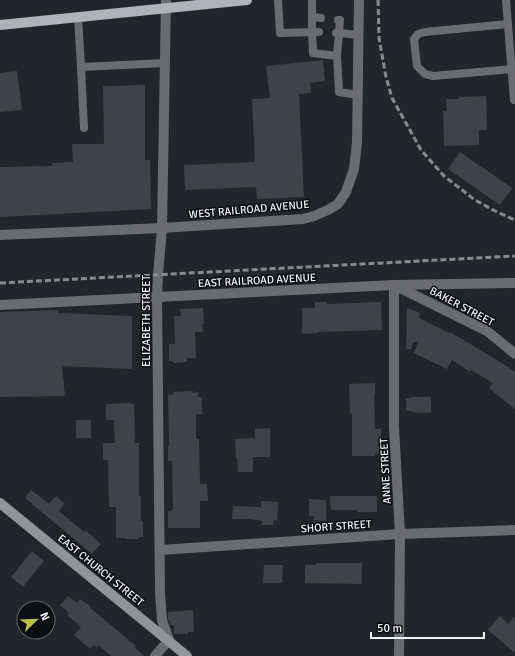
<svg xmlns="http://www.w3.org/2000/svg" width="515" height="656" viewBox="0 0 515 656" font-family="Signika,sans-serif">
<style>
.building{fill:#3f4247}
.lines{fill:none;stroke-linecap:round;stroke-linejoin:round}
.lane{stroke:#6a6b6d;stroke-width:8}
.street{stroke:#6a6b6d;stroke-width:10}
.secondary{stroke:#919397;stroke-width:10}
.primary{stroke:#afb2b7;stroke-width:10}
.rail{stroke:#878a8d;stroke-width:3;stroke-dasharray:6 3;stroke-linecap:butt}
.labels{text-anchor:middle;stroke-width:3;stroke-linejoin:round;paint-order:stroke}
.street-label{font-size:11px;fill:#f0f2f5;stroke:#0d0e10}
</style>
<rect width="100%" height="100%" fill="#222529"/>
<!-- building -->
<g class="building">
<polygon points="323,60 325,81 310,83 311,93 299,94 304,197 257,199 256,187 185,190 184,165 255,162 252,99 270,98 266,66"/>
<polygon points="17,71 22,110 0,112 0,73"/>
<polygon points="145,85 145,160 150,160 151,209 0,217 0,167 52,166 52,163 73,162 72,144 104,144 103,86"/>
<polygon points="486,96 487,130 479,130 479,145 444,146 443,111 447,111 446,99 459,99 459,97"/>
<polygon points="460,152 512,188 500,205 448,169"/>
<polygon points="315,302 327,302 327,304 381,302 382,330 318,332 318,333 302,334 302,308 315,308"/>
<polygon points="203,308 204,324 202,324 203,332 195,332 196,358 187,358 187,362 174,363 173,361 169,361 169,344 175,344 174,316 181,316 180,309"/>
<polygon points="407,308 420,313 419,318 449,333 449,332 467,342 508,367 515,372 515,409 490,389 489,388 493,383 471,370 470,372 452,360 447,369 414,353 418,342 413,342 411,349 406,349"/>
<polygon points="58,310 58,313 132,316 132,369 62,366 65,396 0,397 0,312"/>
<polygon points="375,383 375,395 374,395 375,429 381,429 381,453 375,454 375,456 352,456 352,413 350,413 349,384"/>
<polygon points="193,391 193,393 198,392 198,397 202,397 202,414 196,414 196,439 199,439 200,484 207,484 208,501 200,501 200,528 168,528 168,511 172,511 171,509 173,509 172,461 168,461 168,446 169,446 168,395 173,394 173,392"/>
<polygon points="411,397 431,397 431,413 411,412 411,411 406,411 406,398 411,398"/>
<polygon points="130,403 130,404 134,404 135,439 134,443 139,443 139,496 141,496 141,521 143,521 143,537 138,537 139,539 125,539 125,538 116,538 116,507 109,507 108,460 103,460 103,443 115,443 114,420 106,420 106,404"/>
<rect x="76" y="420" width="15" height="18"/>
<polygon points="270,428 270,457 253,457 253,472 238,472 237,458 236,458 235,439 255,438 255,429"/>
<polygon points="31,490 49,504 56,496 65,504 59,511 84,532 85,530 101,544 92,554 25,498"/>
<polygon points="330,496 377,496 377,512 357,512 357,510 331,510"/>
<polygon points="309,499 326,500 326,521 314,520 314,516 309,516"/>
<polygon points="261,501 278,502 277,521 274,520 273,525 262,525 262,521 251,519 232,519 233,506 261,507"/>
<polygon points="32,551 44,561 23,587 11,577"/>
<polygon points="316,563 362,563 362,584 305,583 305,565 316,565"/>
<polygon points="264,565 283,565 282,583 263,583"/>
<polygon points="68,596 77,603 80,599 90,606 89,607 136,646 135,648 144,656 111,656 98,645 97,648 94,645 90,649 74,635 81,627 67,615 69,613 60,605"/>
<polygon points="193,610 194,632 188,632 188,634 174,634 174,625 171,625 168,619 168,612"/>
<polygon points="500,616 508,624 515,616 515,653 488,630"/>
</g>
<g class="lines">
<!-- lane -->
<g class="lane">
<polyline points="278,0 280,33 312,32 312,0"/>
<polyline points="506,0 514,100 515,100"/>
<polyline points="78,17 81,67 165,63"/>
<polyline points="313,17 321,18"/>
<polyline points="338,20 340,20 339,33 359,35"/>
<polyline points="508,24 425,32 418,34 414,39 417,66 425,74 433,76 512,69"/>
<polyline points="319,32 312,32 313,53 337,56 339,33 336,33"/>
<polyline points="337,56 339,92 358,95"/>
<polyline points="81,67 84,128"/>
</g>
<!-- street -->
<g class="street">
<polyline points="0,235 162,228 303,219 314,216 328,210 338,204 346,192 354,169 357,143 359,0"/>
<polyline points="0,305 394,285 515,283"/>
<polyline points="160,550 400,534 515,530"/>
<polyline points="155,656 169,640 162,620 160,593 157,296 158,275 162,228 166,0"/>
<polyline points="399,656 400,534 394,427 394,285 487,331 515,354"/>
</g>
<!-- secondary -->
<polyline class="secondary" points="0,503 187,656"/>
<!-- primary -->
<polyline class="primary" points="0,25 247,0"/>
<!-- rail -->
<g class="rail">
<polyline points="378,0 379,38 386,77 392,98 421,150 444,176 475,200 495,211 515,220"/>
<polyline points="0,283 515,256"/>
</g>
</g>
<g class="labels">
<!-- street labels -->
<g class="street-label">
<text transform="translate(249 209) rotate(-5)" y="4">WEST RAILROAD AVENUE</text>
<text transform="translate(257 280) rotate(-3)" y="4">EAST RAILROAD AVENUE</text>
<text transform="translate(462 306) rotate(28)" y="4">BAKER STREET</text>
<text transform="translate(146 321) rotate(-90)" y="4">ELIZABETH STREET</text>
<text transform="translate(385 471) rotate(-93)" y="4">ANNE STREET</text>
<text transform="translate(336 526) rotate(-4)" y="4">SHORT STREET</text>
<text transform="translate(101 570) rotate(39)" y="4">EAST CHURCH STREET</text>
</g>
</g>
<!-- north arrow -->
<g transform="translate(36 620) rotate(67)"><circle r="19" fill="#0d0e10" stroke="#68696c"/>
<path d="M0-3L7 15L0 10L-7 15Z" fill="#b7c148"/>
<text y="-6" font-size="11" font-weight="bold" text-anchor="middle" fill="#f0f2f5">N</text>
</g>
<!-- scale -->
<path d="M371 632v6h113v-6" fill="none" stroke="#f0f2f5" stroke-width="2"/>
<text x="377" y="632" font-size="12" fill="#f0f2f5" stroke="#0d0e10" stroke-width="3" paint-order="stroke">50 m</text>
</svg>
